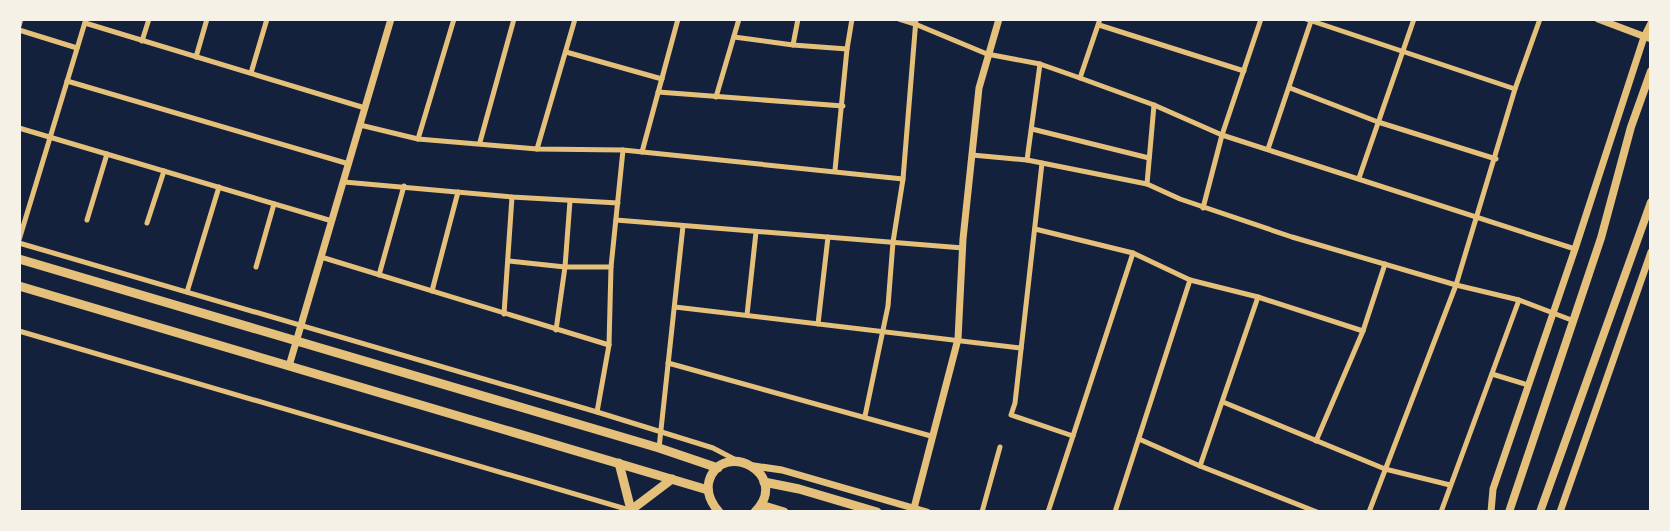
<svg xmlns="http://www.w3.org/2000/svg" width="1670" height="531" viewBox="0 0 1670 531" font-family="Quicksand,sans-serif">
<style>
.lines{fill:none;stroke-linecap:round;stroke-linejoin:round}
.minor{stroke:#e5c07b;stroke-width:5}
.tertiary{stroke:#e5c07b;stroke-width:7}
.secondary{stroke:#e5c07b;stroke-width:8}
.primary{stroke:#e5c07b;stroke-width:9}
</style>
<rect width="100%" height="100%" fill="#14213d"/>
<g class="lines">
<!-- minor -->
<g class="minor">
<polyline points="899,19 915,24 987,54 1040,64 1080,78 1154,105 1222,135 1575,249"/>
<polyline points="1306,19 1515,89"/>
<polyline points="85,23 365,108"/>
<polyline points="1099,25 1244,71"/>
<polyline points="19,26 21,19"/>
<polyline points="19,30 77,48"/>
<polyline points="734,37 793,45 847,49"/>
<polyline points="142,41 149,19"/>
<polyline points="793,45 798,19"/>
<polyline points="566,52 662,79"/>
<polyline points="196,57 207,19"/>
<polyline points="251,73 267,19"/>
<polyline points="1080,78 1100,19"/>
<polyline points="67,81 349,164"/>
<polyline points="1290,88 1378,122 1496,159"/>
<polyline points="658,92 843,106"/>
<polyline points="716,97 739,19"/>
<polyline points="360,125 418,139 537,149 623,150 903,179"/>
<polyline points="19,128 332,221"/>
<polyline points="1032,129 1149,158"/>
<polyline points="418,139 454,19"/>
<polyline points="480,142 514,19"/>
<polyline points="537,149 575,19"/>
<polyline points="1268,149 1311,21"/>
<polyline points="642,152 678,19"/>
<polyline points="972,155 1027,160 1147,184 1180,199 1292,237 1456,285 1519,300 1574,321"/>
<polyline points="1027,160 1040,64"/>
<polyline points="1042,163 1015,403 1011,415 1073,436"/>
<polyline points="835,170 847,49 852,19"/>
<polyline points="1359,178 1414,19"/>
<polyline points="344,182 512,197 618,203"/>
<polyline points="1147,184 1154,105"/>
<polyline points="1203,208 1222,135 1261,19"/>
<polyline points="87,220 107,154"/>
<polyline points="616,220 963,248"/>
<polyline points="147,223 164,171"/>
<polyline points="1035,229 1133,253 1190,280 1258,297 1363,331"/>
<polyline points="19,240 86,19"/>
<polyline points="19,243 597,412 713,448 736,460"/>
<polyline points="321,257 609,345"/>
<polyline points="509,261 565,267 611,267"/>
<polyline points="256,267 274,204"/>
<polyline points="379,275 404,186"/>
<polyline points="432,291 458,192"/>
<polyline points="187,292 219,187"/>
<polyline points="675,307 1021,348"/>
<polyline points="504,314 512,197"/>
<polyline points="747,315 756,232"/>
<polyline points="818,324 828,237"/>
<polyline points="556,330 565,267 570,201"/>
<polyline points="19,331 636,512"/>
<polyline points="668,363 931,436"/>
<polyline points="1492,374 1528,385"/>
<polyline points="1223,402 1385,469 1450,485"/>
<polyline points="597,412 609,345 611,267 623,150"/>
<polyline points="865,416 888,306 893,242 903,179 916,19"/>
<polyline points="1139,439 1200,466 1317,512"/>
<polyline points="1316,441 1363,331 1385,264"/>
<polyline points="659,448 683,226"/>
<polyline points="1200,466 1258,297"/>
<polyline points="982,512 1000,447"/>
<polyline points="1048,512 1133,253"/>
<polyline points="1115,512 1190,280"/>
<polyline points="1369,512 1456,285 1515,89 1540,19"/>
<polyline points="1441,512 1519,300"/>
</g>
<!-- tertiary -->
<g class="tertiary">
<polyline points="1598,19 1651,39"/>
<polyline points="289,366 391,19"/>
<polyline points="754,466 782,470 927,512"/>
<polyline points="914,508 958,339 963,239 979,88 999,19"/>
<polyline points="1491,512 1493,489 1575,249 1644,37 1651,23"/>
<polyline points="1560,512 1651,252"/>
</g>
<!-- secondary -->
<g class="secondary">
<polyline points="1509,512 1601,238 1631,127 1651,71"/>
<polyline points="1540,512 1651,202"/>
</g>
<!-- primary -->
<g class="primary">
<polyline points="19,259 659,448 718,468"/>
<polyline points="19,286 708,490"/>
<polyline points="619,463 631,510 672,479"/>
<polyline points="764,482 799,489 877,512"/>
<polyline points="761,505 784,512"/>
<path d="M719,512C711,503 706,493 709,481C722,438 792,474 755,512"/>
</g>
</g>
<!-- border -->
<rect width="1670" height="531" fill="none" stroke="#f6f1e7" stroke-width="42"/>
</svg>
